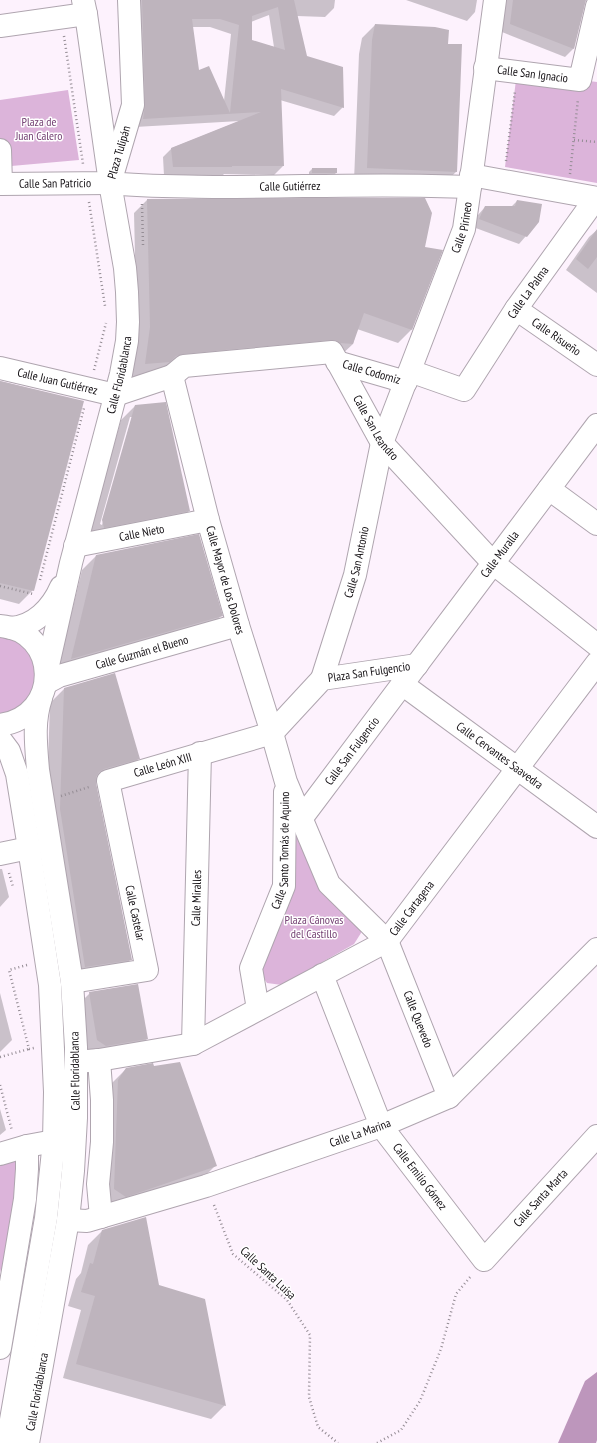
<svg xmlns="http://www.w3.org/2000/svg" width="597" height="1443" viewBox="0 0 597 1443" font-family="'PT Sans Narrow',sans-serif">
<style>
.green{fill:#dcb4da}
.water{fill:#bd96bc}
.shadow{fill:#0003;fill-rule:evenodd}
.building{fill:#beb4bd;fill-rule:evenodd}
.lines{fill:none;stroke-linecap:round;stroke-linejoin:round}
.street-casing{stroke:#afa5af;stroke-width:24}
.secondary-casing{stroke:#afa5af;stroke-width:24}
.primary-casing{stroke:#afa5af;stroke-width:24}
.path{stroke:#958d95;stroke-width:2.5;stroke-dasharray:1 3;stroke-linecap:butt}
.street{stroke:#fff;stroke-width:22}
.secondary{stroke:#fff;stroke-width:22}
.primary{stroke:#fff;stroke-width:22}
.labels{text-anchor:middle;stroke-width:3;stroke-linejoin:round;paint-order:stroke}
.street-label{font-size:12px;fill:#130f13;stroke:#fff}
.park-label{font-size:12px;fill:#744173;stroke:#fff}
</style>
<rect width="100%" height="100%" fill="#fdf2fd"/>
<!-- green -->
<g class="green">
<polygon points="517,72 597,82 597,183 505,167"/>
<polygon points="68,90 79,160 0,167 0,100"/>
<polygon points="0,626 16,630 46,683 0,725"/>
<polygon points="292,814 361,921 361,933 354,944 282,985 267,983 260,973"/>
<polygon points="27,1146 9,1301 0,1269 0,1154"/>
</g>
<!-- water -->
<polygon class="water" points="597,1372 597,1440 596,1443 558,1443 585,1381"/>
<!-- shadow -->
<g class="shadow">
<path d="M130,0H335L334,8L325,17L297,16L306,57L343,107L334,116L280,100L283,166L274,175L224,174L222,176H164L163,157L172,148L240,121L135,127ZM269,15L274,47L251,41V22ZM192,27H210L231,34L224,101L198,71Z"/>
<polygon points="406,0 477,0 475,12 467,21"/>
<polygon points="506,0 585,0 573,49 565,57 502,32"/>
<polygon points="375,25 446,45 461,45 456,172 442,185 354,181 359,54 362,38"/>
<polygon points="312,169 336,173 333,176 309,177 309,172"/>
<polygon points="147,200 424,247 411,330 398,343 357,329 353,344 339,357 132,377 137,341 134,213"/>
<polygon points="517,201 526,236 519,244 473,227 478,215 485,207 511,207"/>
<polygon points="597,230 597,293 566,270 589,237"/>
<polygon points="0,381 83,402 33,590 19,604 0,599"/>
<path d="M135,406L189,511L175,525L89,534L121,420ZM130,417H132L102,525L100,524Z"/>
<polygon points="96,556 221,616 207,630 57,672 82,570"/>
<polygon points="64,689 139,758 125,772 95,781 131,959 117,973 72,981 46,823 50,703"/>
<polygon points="0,869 2,869 9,897 0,907"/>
<polygon points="0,993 12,1040 0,1052"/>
<polygon points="90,993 147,1039 136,1049 87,1051 79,1004"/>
<polygon points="126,1069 216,1165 202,1179 111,1210 101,1203 105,1095 112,1083"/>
<polygon points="0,1109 6,1130 0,1135"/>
<polygon points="103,1230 225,1405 211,1419 63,1378 81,1310 68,1306 76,1279 81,1273 88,1245"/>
</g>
<!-- building -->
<g class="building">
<path d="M142,0H294L307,56L343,67L344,108L281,89L284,166H232V167H173L171,148L261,112L143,119L145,105ZM278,7L285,50L252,40V16ZM192,19H220L239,25L230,113L209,66L199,70Z"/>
<polygon points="513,0 586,0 574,49 510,24"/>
<polygon points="375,24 435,27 449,30 448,44 462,44 457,172 367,168 372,40"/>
<rect x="312" y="168" width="25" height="5"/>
<polygon points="312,198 425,198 432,213 425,247 443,250 412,330 364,313 353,344 340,343 337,341 331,340 183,354 176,356 170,362 145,364 150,327 147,199"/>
<polygon points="517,200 542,204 539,222 527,237 479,219 485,206 515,206"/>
<polygon points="597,229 597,257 588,269 576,259"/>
<polygon points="0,381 84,401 34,591 0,583"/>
<polygon points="166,402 190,511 104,528 102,520 135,405"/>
<polygon points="199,534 223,616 71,659 96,555"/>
<polygon points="115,673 140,759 104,769 99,772 96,777 96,783 132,960 85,967 60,809 64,688"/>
<polygon points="138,984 148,1039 106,1046 97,1040 89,992"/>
<polygon points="180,1062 217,1166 126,1197 114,1189 118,1080 126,1068 153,1063 154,1066"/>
<polygon points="146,1217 159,1285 205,1299 226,1406 76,1364 95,1296 81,1292 90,1263 93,1264 102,1230"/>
</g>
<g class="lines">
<defs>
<g id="street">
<polyline points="0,26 86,14"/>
<path id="s1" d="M485,68L580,80L597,6"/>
<polyline points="0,150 1,184"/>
<path id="s2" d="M0,184L110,183L133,105L129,0"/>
<path id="s3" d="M516,309L597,365"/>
<path id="s4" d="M337,362L406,382"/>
<path id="s5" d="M0,368L115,395L172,376L184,366L332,352L382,443L493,563L597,645"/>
<path id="s6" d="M410,371L464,390L516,309L596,198"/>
<path id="s7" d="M172,376L208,520L238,625L272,733L286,782L329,884L387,941L449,1097"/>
<polyline points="549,489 597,524"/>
<path id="s8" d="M75,546L208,520"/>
<path id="s9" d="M322,679L355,575L382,443L464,229L470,187"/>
<path id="s10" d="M46,683L59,676L238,625"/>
<path id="s11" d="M402,684L597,827"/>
<path id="s12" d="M301,819L597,425"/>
<polyline points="0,854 29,848"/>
<path id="s13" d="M322,975L381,1126L484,1260L597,1136"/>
<path id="s14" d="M72,982L147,970L108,781L272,733L322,679L417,665"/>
<path id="s15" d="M258,1009L251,968L284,886L285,792"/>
<path id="s16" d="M193,1044L200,753"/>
<polyline points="99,1060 102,1100 102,1142 98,1184 101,1217"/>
<path id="s17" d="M76,1062L99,1060L193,1044L387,941L597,663"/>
<polyline points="0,1154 27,1146 54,1141"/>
<path id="s18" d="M68,1220L87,1221L206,1186L381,1126L449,1097L597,949"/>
<polyline points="0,1348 25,1199 27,1169 27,1146"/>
</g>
<g id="secondary">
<polyline points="471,175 597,198"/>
<path id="s19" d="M110,183C146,187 183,186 219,187C303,187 386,183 470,187L495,0"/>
</g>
<g id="primary">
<path d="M0,626C59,630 63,716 0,725"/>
<path d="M10,628C34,627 52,608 61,587"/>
<path id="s20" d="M46,674L71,563L121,374L127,341L128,322L127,292L125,268L110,183L86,14L83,0"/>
<polyline points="0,739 9,751 17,774 29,848 50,985 55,1092 54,1141 46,1218 7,1443"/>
<path id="s21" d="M28,1443L68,1220L73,1171L76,1118V1047L72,982L38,770C36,745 33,722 41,698"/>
</g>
</defs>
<!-- street casing -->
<use href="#street" class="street-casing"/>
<!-- secondary casing -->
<use href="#secondary" class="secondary-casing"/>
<!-- primary casing -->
<use href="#primary" class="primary-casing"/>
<!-- path -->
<g class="path">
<polyline points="64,36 83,164"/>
<polyline points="574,140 597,142"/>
<polyline points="506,161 515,91"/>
<polyline points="570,174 578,99"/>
<polyline points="89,202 105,306"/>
<polyline points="142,204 143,245"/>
<polyline points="94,370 106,323"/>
<polyline points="40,580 84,408"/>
<polyline points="0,586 33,594"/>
<polyline points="61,796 89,787"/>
<polyline points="9,873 13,887"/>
<polyline points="27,965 9,970 29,1049 34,1048"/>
<polyline points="0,1057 29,1049"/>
<polyline points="0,1085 12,1131"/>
<polyline points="214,1205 233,1254 287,1300 310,1335 309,1397 318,1427 338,1443"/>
<polyline points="377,1443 401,1430 420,1401 441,1349 456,1294 471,1276"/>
</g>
<!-- street -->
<use href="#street" class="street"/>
<!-- secondary -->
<use href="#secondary" class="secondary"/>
<!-- primary -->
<use href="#primary" class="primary"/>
</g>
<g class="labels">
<!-- street labels -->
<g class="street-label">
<text dy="4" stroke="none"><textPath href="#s1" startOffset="48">Calle San Ignacio</textPath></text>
<text dy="4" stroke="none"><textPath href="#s2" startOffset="142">Plaza Tulipán</textPath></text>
<text dy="4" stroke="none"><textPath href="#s2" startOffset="55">Calle San Patricio</textPath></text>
<text dy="4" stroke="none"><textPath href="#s19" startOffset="180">Calle Gutiérrez</textPath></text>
<text dy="4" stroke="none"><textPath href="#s9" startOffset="474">Calle Pirineo</textPath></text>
<text dy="4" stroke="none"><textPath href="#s6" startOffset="174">Calle La Palma</textPath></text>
<text dy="4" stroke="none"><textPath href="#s3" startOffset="49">Calle Risueño</textPath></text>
<text dy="4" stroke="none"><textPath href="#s4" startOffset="36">Calle Codorniz</textPath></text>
<text dy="4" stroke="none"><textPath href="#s20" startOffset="308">Calle Floridablanca</textPath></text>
<text dy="4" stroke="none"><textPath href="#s5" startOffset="59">Calle Juan Gutiérrez</textPath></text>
<text dy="4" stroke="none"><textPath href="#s5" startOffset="430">Calle San Leandro</textPath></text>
<text dy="4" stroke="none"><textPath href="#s8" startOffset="68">Calle Nieto</textPath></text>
<text dy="4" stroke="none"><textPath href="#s12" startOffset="331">Calle Muralla</textPath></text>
<text dy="4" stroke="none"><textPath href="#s9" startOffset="122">Calle San Antonio</textPath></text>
<text dy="4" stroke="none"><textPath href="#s7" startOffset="211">Calle Mayor de Los Dolores</textPath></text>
<text dy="4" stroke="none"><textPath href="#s10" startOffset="101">Calle Guzmán el Bueno</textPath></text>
<text dy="4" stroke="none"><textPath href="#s14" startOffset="561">Plaza San Fulgencio</textPath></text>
<text dy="4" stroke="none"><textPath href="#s12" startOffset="85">Calle San Fulgencio</textPath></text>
<text dy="4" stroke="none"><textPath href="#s11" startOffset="121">Calle Cervantes Saavedra</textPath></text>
<text dy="4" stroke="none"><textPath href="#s14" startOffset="326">Calle León XIII</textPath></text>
<text dy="4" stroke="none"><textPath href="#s15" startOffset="165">Calle Santo Tomás de Aquino</textPath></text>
<text dy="4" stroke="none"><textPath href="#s16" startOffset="146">Calle Miralles</textPath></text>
<text dy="4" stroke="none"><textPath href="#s17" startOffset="379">Calle Cartagena</textPath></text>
<text transform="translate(135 913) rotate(78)" y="4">Calle Castelar</text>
<text dy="4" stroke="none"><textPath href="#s7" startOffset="698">Calle Quevedo</textPath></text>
<text transform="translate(75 1071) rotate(-91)" y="4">Calle Floridablanca</text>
<text dy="4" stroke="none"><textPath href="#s18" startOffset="306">Calle La Marina</textPath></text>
<text dy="4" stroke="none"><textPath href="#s13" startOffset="226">Calle Emilio Gómez</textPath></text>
<text dy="4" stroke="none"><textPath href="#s13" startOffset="415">Calle Santa Marta</textPath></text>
<text transform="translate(268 1273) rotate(43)" y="4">Calle Santa Luisa</text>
<text dy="4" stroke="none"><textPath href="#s21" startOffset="52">Calle Floridablanca</textPath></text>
</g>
<!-- park labels -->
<g class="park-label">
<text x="39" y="126">Plaza de<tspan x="39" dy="14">Juan Calero</tspan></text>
<text x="314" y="924">Plaza Cánovas<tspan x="314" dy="14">del Castillo</tspan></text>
</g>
</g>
</svg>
